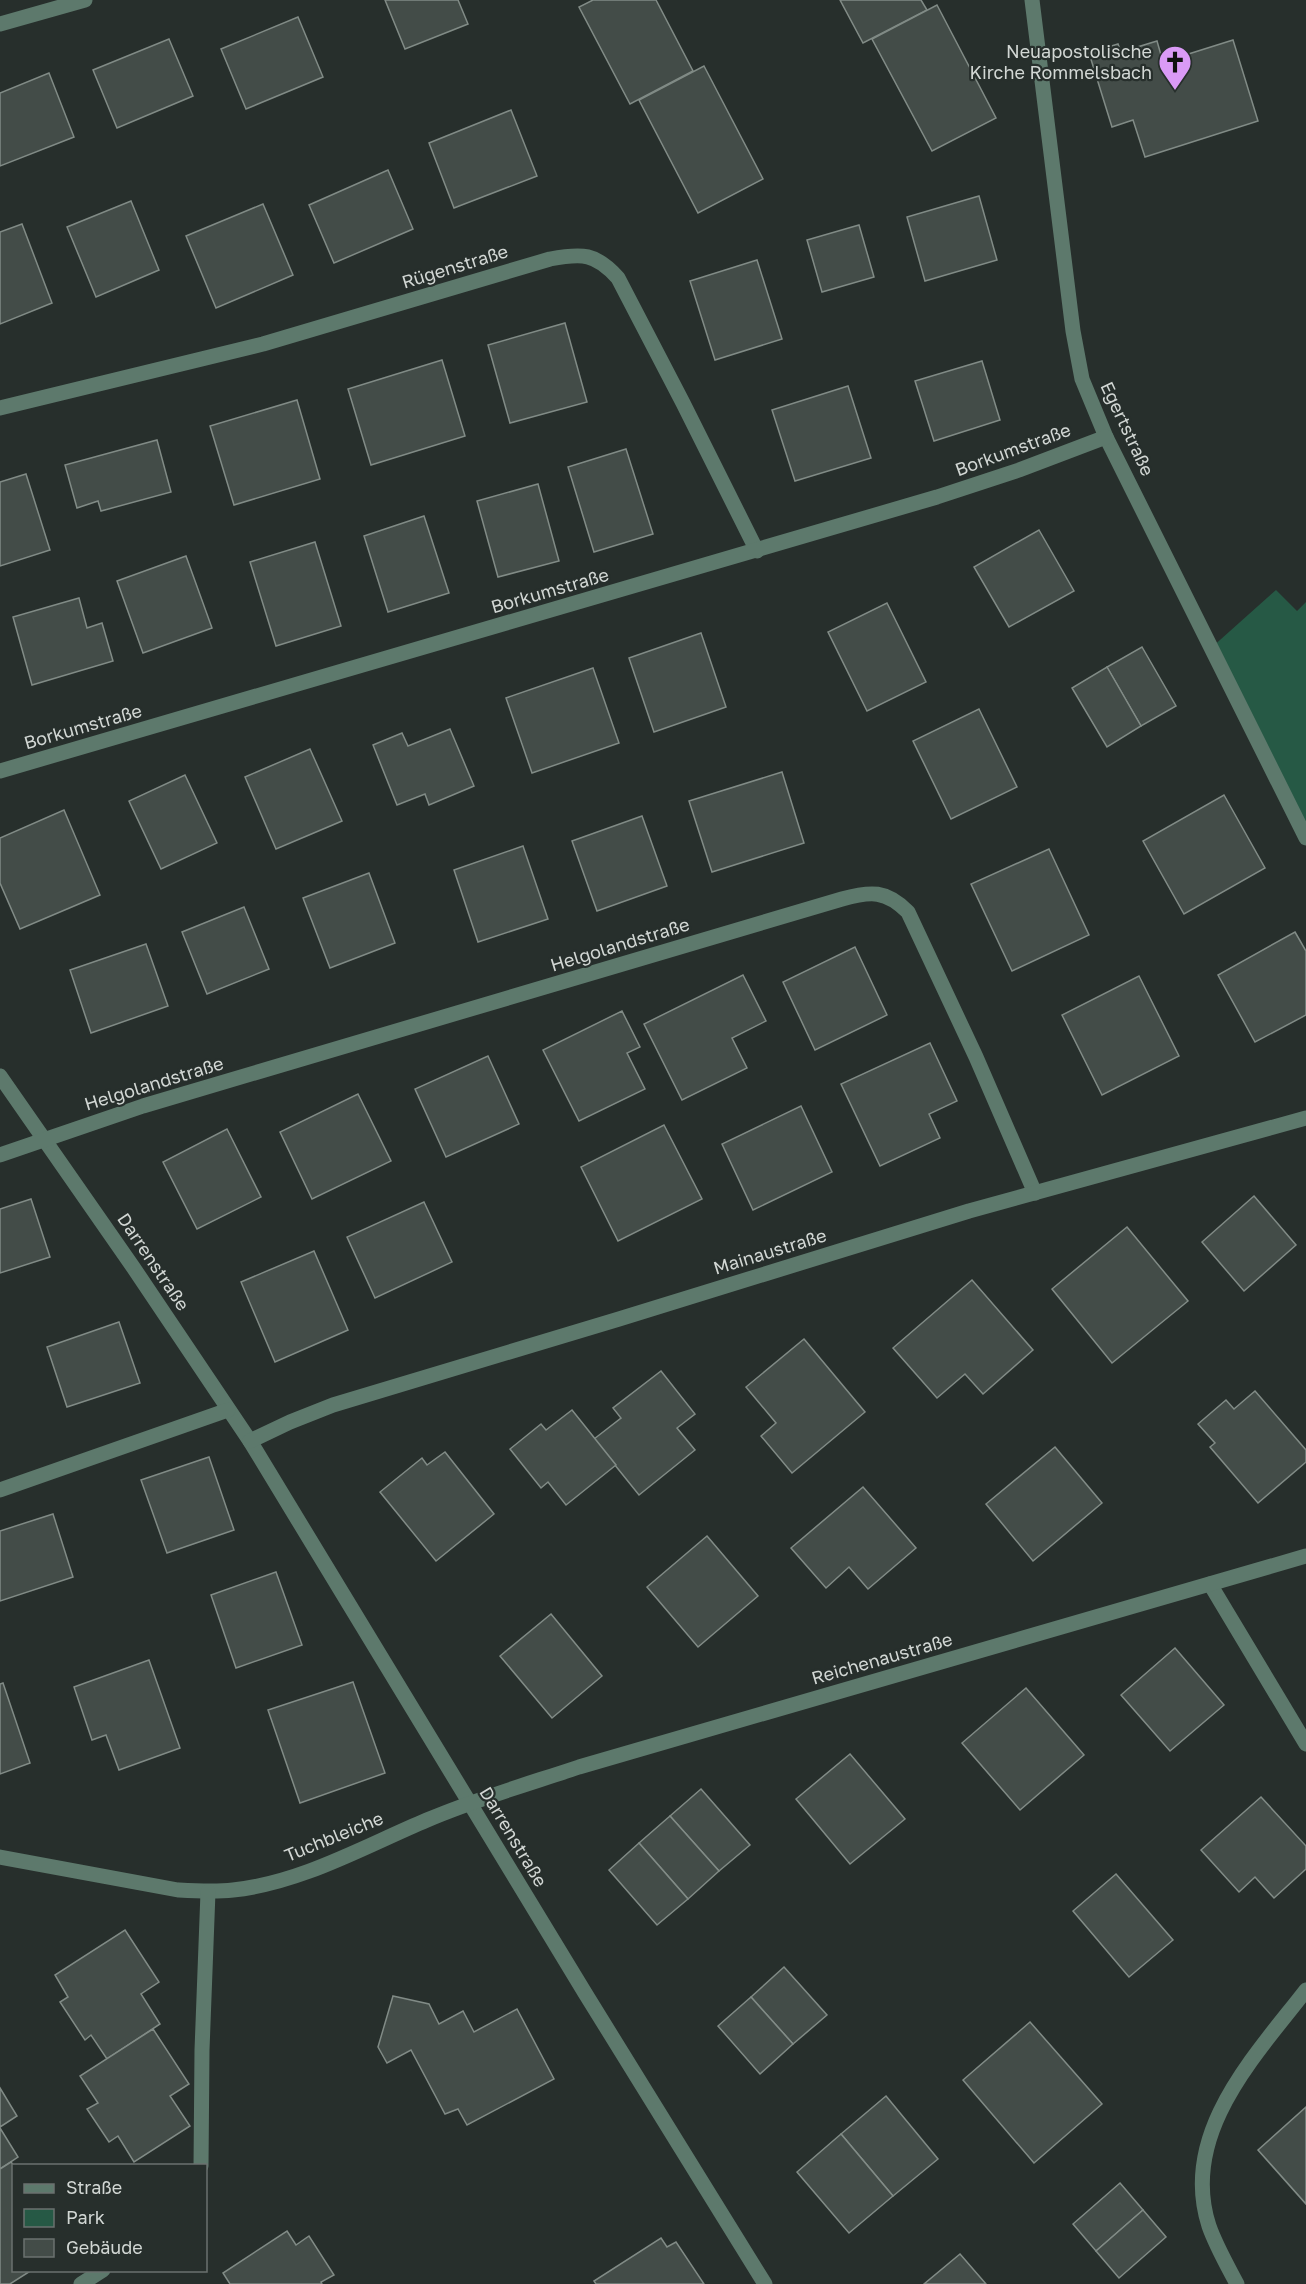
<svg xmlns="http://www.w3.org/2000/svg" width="1306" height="2284" viewBox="0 0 1306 2284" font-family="'Golos Text',sans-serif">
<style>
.green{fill:#265945}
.building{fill:#434c48;stroke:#818b86;stroke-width:1.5}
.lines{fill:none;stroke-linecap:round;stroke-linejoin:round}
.minor{stroke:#5d796c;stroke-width:15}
.labels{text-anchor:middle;stroke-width:4.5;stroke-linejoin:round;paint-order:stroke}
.poi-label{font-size:18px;fill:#d2d7d4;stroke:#272f2c;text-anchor:end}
.street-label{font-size:18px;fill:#d2d7d4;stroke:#272f2c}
</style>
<rect width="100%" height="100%" fill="#272f2c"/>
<!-- green -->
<polygon class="green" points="1276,590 1297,611 1306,602 1306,838 1211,648"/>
<!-- building -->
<g class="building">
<polygon points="385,0 458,0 468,24 405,49"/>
<polygon points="593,0 656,0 693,71 630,104 579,7"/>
<polygon points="840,0 921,0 927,10 863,43"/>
<polygon points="937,5 996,118 932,151 872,39"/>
<polygon points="298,17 323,77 246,109 221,49"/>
<polygon points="169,39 193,96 117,128 93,70"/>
<polygon points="1233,40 1258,121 1145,157 1133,120 1112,127 1089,53 1118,44 1121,52 1157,41 1163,62"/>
<polygon points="704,66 763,179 698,213 639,100"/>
<polygon points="49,73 74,137 0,166 0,93"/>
<polygon points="511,110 537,176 454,208 429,143"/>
<polygon points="388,170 413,229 334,263 309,205"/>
<polygon points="979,196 997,260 925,281 907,217"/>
<polygon points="131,201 159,270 96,297 67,227"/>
<polygon points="263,204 293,275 216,308 186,236"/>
<polygon points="22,224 52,303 0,324 0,232"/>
<polygon points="859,225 874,277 822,292 807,240"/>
<polygon points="757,260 782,339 715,360 690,281"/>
<polygon points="565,323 587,402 510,423 488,345"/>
<polygon points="442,360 465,436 371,465 348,389"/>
<polygon points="982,361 1000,420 934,441 915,381"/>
<polygon points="848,386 871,458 795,481 772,410"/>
<polygon points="297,400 320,479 234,505 210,426"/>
<polygon points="157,440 171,492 101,511 98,501 77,508 65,465"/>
<polygon points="626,449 653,534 594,552 568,467"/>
<polygon points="26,474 50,550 0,566 0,482"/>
<polygon points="538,484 559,561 498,577 477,501"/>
<polygon points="424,516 449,593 388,612 364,536"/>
<polygon points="1039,530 1074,591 1009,627 974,567"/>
<polygon points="315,542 341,626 276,646 250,562"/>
<polygon points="186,556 212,628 143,653 117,581"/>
<polygon points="79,598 87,628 102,623 113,661 32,685 13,617"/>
<polygon points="887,603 926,682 867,711 828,632"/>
<polygon points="701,633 726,707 654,732 629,658"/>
<polygon points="1142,647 1176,706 1141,726 1107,667"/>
<polygon points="1107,667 1141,726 1107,747 1072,688"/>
<polygon points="593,668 619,743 532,773 506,698"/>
<polygon points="979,709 1017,787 951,819 913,741"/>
<polygon points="450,729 474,786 429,805 425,794 397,805 373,745 402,733 408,746"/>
<polygon points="310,749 342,821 276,849 245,777"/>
<polygon points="782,772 804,843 712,872 689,801"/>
<polygon points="185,775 217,843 161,869 129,801"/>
<polygon points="1224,795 1265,868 1184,914 1143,841"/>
<polygon points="64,810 100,895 20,929 0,883 0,838"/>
<polygon points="642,816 667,886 597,911 572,841"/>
<polygon points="523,846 548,919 478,942 454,870"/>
<polygon points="1049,849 1089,935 1012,971 971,884"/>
<polygon points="369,873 395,943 330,968 303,898"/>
<polygon points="244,907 269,969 207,994 182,932"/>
<polygon points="1295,932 1306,951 1306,1015 1255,1042 1218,975"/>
<polygon points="146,944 168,1006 91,1033 70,970"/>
<polygon points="855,947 887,1015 815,1050 783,982"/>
<polygon points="743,975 766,1021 732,1038 747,1068 682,1100 644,1024"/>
<polygon points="1139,976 1179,1056 1102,1095 1062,1015"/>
<polygon points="622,1011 640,1047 627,1053 645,1089 579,1121 543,1050"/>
<polygon points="930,1043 957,1101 929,1114 940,1138 880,1166 841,1084"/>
<polygon points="488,1056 519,1124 446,1157 415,1089"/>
<polygon points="358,1094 391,1161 312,1199 280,1132"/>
<polygon points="801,1106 832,1172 753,1210 722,1144"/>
<polygon points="664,1125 702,1199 618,1241 581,1167"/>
<polygon points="227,1129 261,1197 197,1229 163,1162"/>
<polygon points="1254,1196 1296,1245 1244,1291 1202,1242"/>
<polygon points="31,1199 50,1257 0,1273 0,1209"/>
<polygon points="424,1202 452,1262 375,1298 347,1237"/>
<polygon points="1127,1227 1188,1301 1112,1363 1052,1289"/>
<polygon points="314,1251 348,1330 275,1362 241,1282"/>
<polygon points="972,1280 1033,1350 983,1394 965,1374 937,1398 893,1348"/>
<polygon points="119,1322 140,1383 67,1407 47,1347"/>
<polygon points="804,1339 865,1412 792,1473 761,1436 776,1423 746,1387"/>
<polygon points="661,1371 695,1414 677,1428 695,1450 639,1495 594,1439 621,1418 613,1408"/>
<polygon points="1255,1391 1306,1450 1306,1462 1258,1503 1210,1447 1215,1443 1198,1424 1226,1400 1234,1409"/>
<polygon points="572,1410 616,1465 566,1505 548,1482 541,1488 510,1449 541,1424 546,1430"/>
<polygon points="1055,1447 1102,1503 1033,1561 986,1504"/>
<polygon points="445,1452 494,1514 436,1561 380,1492 422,1458 427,1465"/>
<polygon points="209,1457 234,1530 167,1553 141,1480"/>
<polygon points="863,1487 916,1548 868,1589 849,1567 826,1588 791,1548"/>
<polygon points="53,1514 73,1577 0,1601 0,1531"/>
<polygon points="707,1536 758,1596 698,1647 647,1587"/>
<polygon points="276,1572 302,1645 236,1668 211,1595"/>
<polygon points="551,1614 602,1676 552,1718 500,1656"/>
<polygon points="1175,1648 1224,1705 1170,1751 1121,1695"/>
<polygon points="149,1660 180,1748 119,1770 106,1735 92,1740 74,1687"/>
<polygon points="353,1682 385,1773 300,1803 268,1710"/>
<polygon points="3,1683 30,1763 0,1774 0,1684"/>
<polygon points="1026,1688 1084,1755 1020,1810 962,1743"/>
<polygon points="850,1754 905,1819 850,1864 796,1799"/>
<polygon points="701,1789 750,1845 719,1871 670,1816"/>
<polygon points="1261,1797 1306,1846 1306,1869 1274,1898 1255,1877 1239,1892 1201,1850"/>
<polygon points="670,1816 719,1871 688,1899 639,1843"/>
<polygon points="639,1843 688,1899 657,1925 609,1870"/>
<polygon points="1116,1874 1173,1940 1129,1977 1073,1911"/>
<polygon points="125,1930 159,1982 141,1994 160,2024 107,2059 91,2035 85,2040 60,2002 68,1997 55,1975"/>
<polygon points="784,1967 827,2015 793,2044 751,1997"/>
<polygon points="393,1996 429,2004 439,2024 463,2011 474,2032 517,2009 554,2079 467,2125 458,2109 445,2114 411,2050 387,2063 378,2047"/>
<polygon points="751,1997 793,2044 760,2074 718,2026"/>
<polygon points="1030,2022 1102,2104 1034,2163 963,2080"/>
<polygon points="153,2029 189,2084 170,2096 190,2126 134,2162 118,2136 109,2142 87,2109 98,2103 80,2076"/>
<polygon points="0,2088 17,2116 0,2127"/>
<polygon points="886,2096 938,2159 893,2196 841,2134"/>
<polygon points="1306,2107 1306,2204 1258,2150"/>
<polygon points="0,2128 18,2157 0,2169"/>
<polygon points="841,2134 893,2196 849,2233 797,2172"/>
<polygon points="11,2162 14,2166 14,2270 32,2270 10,2284 0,2284 0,2169"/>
<polygon points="1120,2183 1143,2210 1096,2251 1073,2224"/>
<polygon points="1143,2210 1166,2237 1119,2278 1096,2251"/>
<polygon points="287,2231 296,2245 309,2236 334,2275 321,2282 322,2284 230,2284 223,2273"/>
<polygon points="661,2238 667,2247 676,2242 704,2284 596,2284 594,2281"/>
<polygon points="960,2254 986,2284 924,2284"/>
</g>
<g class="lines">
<!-- minor -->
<g class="minor">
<polyline points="1032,0 1073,331 1082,379 1106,437 1306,838"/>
<polyline points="0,24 85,0"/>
<path d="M0,408L263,344L550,259C582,253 596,253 618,278L683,403L757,551"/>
<polyline points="0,771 937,497 1019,470 1106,437"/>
<polyline points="0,1076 133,1267 250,1441 585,1993 765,2284"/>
<path d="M0,1155L143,1106L842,899C871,891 886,890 908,912L976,1057L1035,1193"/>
<polyline points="250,1441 290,1422 333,1405 619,1319 969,1211 1306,1118"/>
<polyline points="0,1490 228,1410"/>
<polyline points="1210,1584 1306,1744"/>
<path d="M0,1857L178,1890C197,1891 215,1892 233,1890C301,1883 365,1846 427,1820C476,1799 528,1784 579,1767L1306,1556"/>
<polyline points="201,2166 202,2050 208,1892"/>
<polyline points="81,2284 103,2270"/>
<path d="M1237,2284C1227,2265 1216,2246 1209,2226C1179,2134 1255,2056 1306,1990"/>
</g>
</g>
<!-- icons -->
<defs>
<symbol id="church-pin" viewBox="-11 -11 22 30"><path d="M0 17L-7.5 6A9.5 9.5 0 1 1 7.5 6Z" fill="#da9af6" stroke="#272f2c"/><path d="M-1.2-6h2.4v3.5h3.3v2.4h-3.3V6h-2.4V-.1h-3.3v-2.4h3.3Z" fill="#111"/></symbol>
</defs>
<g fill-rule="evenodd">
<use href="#church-pin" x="1156" y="43" width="38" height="52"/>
</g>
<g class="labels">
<!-- poi labels -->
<g class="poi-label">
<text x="1152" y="58">Neuapostolische<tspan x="1152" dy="21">Kirche Rommelsbach</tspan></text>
</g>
<!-- street labels -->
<g class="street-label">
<text transform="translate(455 267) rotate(-17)" y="6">Rügenstraße</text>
<text transform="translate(1127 429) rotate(65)" y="6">Egertstraße</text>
<text transform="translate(1013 450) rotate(-20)" y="6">Borkumstraße</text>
<text transform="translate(550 591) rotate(-16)" y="6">Borkumstraße</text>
<text transform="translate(83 727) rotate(-16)" y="6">Borkumstraße</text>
<text transform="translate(620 945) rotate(-17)" y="6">Helgolandstraße</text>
<text transform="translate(154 1084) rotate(-17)" y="6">Helgolandstraße</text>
<text transform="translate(770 1252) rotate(-17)" y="6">Mainaustraße</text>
<text transform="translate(153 1262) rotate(56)" y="6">Darrenstraße</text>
<text transform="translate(882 1659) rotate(-16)" y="6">Reichenaustraße</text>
<text transform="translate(334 1837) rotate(-22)" y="6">Tuchbleiche</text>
<text transform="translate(513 1837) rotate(59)" y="6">Darrenstraße</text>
</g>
</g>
<!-- legend -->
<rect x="12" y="2164" width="195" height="108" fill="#272f2c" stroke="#6b726f" stroke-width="1.5"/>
<rect x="24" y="2184" width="30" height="9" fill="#5d796c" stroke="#6b726f" stroke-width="1.5"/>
<text x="66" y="2194" font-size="18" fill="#d2d7d4">Straße</text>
<rect x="24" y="2209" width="30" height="18" fill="#265945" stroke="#6b726f" stroke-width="1.5"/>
<text x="66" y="2224" font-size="18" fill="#d2d7d4">Park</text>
<rect x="24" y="2239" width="30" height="18" fill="#434c48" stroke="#6b726f" stroke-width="1.5"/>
<text x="66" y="2254" font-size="18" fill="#d2d7d4">Gebäude</text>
</svg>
